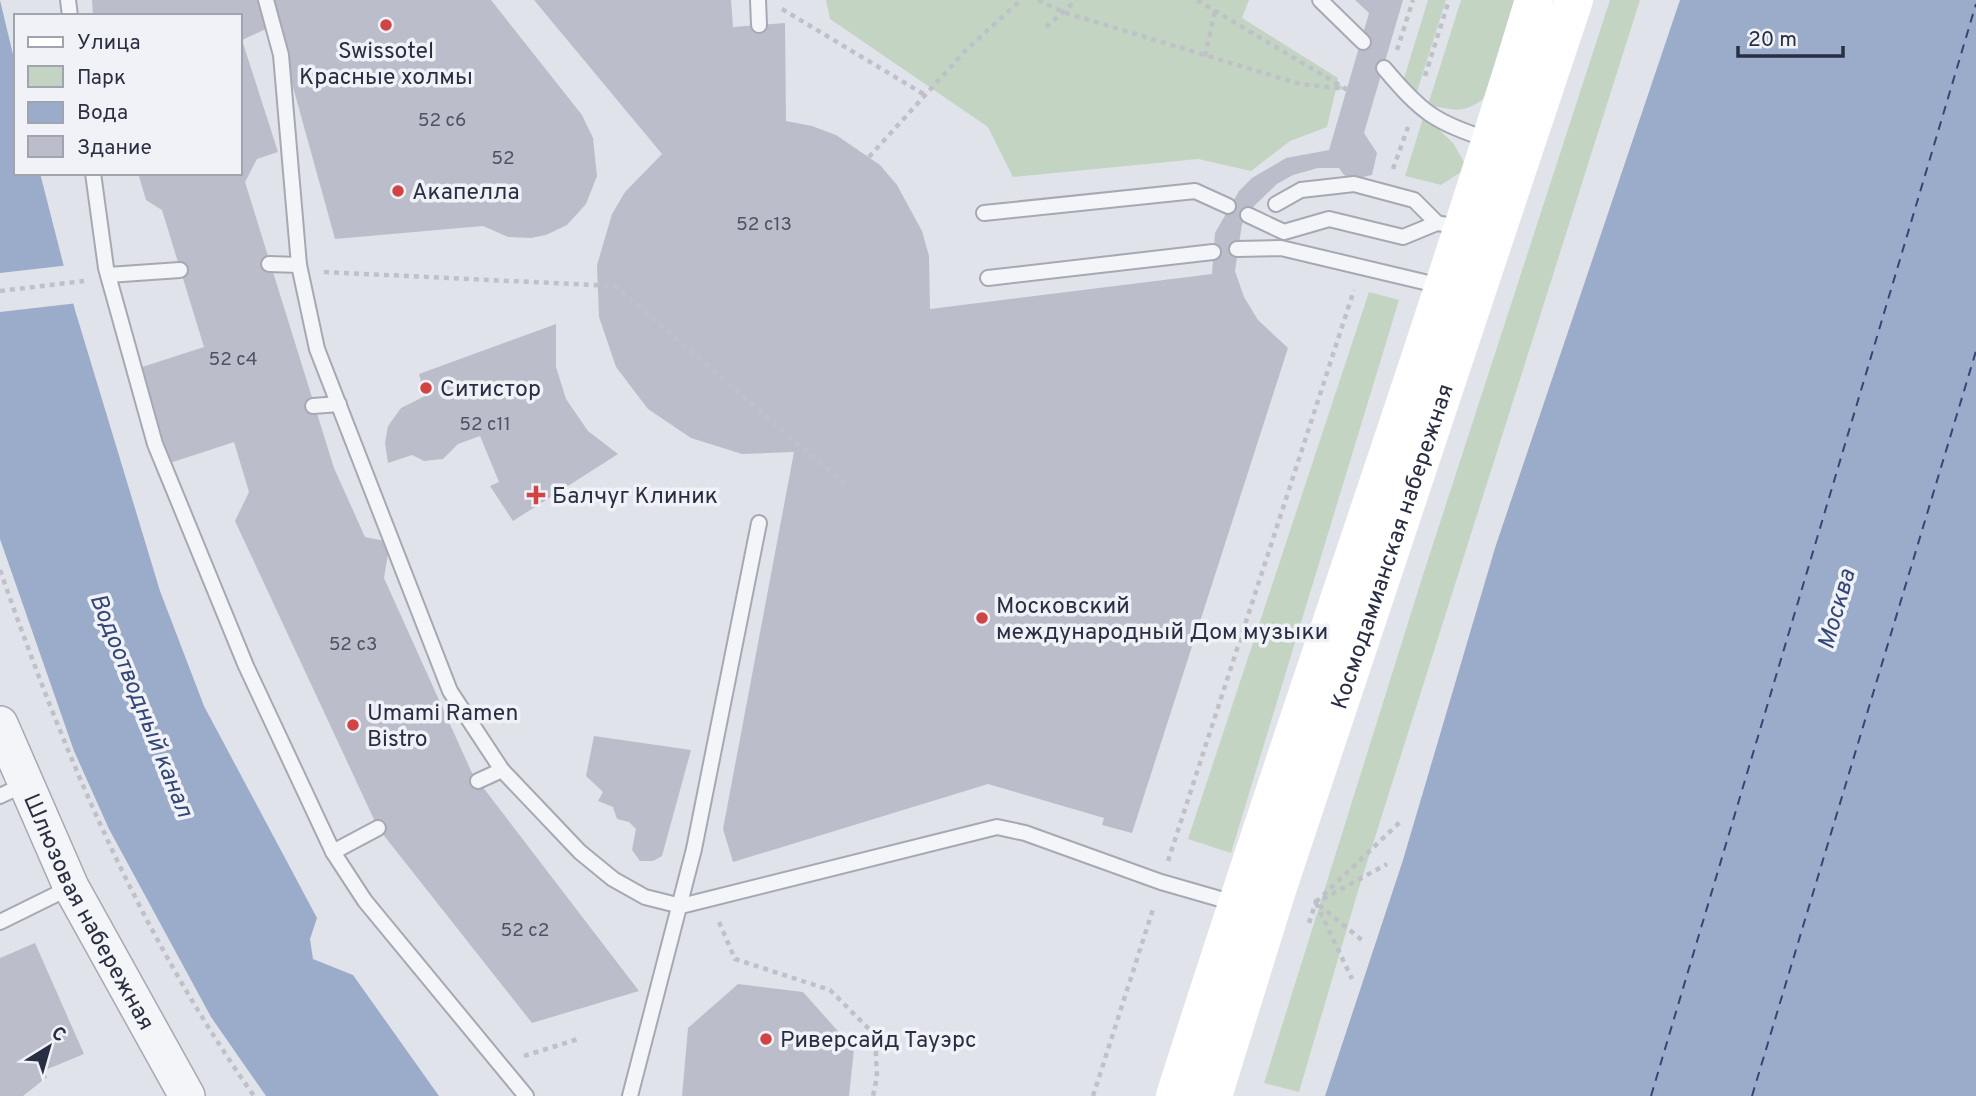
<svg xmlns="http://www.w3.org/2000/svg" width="1976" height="1096" viewBox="0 0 1976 1096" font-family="Overpass,sans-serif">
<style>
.green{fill:#c4d4c2}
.water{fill:#9bacca}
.pier{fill:#e1e3ea}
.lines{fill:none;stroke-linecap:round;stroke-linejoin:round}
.ferry{stroke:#324777;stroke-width:2;stroke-dasharray:9 7;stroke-linecap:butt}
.building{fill:#bbbeca}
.service-casing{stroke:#a6a9b4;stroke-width:18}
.tertiary-casing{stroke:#a6a9b4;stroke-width:38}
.path{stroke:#bfc1c9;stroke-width:4.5;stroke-dasharray:5 5;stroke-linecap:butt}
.service{stroke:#f4f5f8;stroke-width:14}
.tertiary{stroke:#f4f5f8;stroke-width:35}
.secondary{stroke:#fff;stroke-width:38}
.poi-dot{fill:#d14445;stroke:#f1f2f7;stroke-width:2.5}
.labels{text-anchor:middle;stroke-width:7;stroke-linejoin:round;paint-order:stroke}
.number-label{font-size:19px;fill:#4e5264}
.poi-label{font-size:23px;fill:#292e42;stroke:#f1f2f7;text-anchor:start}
.street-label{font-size:23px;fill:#292e42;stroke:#f1f2f7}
.water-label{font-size:24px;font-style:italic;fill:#324777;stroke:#f1f2f7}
</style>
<rect width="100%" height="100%" fill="#e1e3ea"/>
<!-- green -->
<g class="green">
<polygon points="826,0 1249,0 1242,18 1338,78 1337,83 1348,90 1336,89 1327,127 1290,141 1251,171 1198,159 1013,177 988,127 830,19"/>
<polygon points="1428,0 1446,0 1415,98 1402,85"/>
<path d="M1461,0H1518L1483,99C1463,115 1451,109 1428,105Z"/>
<polygon points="1610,0 1640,0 1358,891 1299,1092 1264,1083 1422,578"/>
<polygon points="1424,115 1453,143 1464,162 1461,172 1441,185 1405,176"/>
<polygon points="1369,292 1399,300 1231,853 1188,839"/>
</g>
<!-- water -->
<g class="water">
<polygon points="0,0 16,67 16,173 40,173 75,310 160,591 204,706 317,918 310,939 313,959 353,975 439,1096 266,1096 211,1017 109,829 74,751 0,539"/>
<polygon points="1680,0 1976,0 1976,1096 1325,1096 1403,860 1495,548"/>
</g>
<!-- pier -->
<polygon class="pier" points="70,265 78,303 0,312 0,273"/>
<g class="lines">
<!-- ferry -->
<g class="ferry">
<polyline points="1651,1096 1976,4"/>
<polyline points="1752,1096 1976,351"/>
</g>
</g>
<!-- building -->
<g class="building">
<polygon points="92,0 261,0 270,27 242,40 278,152 257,159 245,182 334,468 365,537 390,542 384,578 472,773 639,991 532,1023 378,828 235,521 249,492 234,442 170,463 139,368 204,347 162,210 146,200 138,173 240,173 240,16 93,16"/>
<polygon points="269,0 491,0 582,115 593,138 597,176 586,204 567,225 546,235 531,238 508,237 483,226 335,239"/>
<polygon points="534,0 731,0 733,27 785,23 786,121 812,126 836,135 880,165 897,185 922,231 929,256 930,309 1212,274 1215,233 1239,191 1252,178 1286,158 1329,150 1369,13 1355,0 1403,0 1364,133 1377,153 1372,175 1354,179 1344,175 1339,168 1318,168 1293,175 1277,184 1252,208 1242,224 1235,271 1244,297 1258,320 1288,348 1132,833 1102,825 1104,818 988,784 733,862 723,829 794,452 742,454 691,438 648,409 616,367 599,317 597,265 612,214 625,192 662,154"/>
<polygon points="556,324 556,367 566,399 588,431 618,454 513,521 490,486 499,482 480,436 458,444 443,459 424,461 412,455 388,463 385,443 388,426 401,408 425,396 419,374"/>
<polygon points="594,736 691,750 662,856 653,861 640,861 632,850 636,829 629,822 617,819 613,807 598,801 603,792 586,776"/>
<polygon points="35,943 84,1054 43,1071 47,1077 23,1096 0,1096 0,958"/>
<polygon points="738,984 803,992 854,1049 849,1096 682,1096 688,1028"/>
</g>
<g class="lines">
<defs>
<g id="service">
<polyline points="68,0 70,16"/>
<polyline points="266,0 281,55 299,265 317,349 450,691 502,770 580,852 613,879 645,897 681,906 997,827 1025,833 1161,882 1234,903"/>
<polyline points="758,0 759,25"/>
<polyline points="1320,0 1363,42"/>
<path d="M1384,68C1421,112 1435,123 1490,140"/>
<polyline points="93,173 106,268 155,444 246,666 333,852 365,901 526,1096"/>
<polyline points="1276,204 1301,190 1354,184 1414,200 1437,223 1463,228"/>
<polyline points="984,213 1195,191 1228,206"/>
<polyline points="1248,215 1284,232 1329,219 1403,237 1437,223"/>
<polyline points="1237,249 1281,248 1441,286"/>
<polyline points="269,264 299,265"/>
<polyline points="108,275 180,270"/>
<polyline points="988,278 1213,252"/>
<polyline points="313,406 339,404"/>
<polyline points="478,781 502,770"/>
<polyline points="0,796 25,784"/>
<polyline points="333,852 378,828"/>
<polyline points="0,922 71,887"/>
<polyline points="630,1096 694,849 759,523"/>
</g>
<g id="tertiary">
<path id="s1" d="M0,724L71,887L187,1096"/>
</g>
</defs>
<!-- service casing -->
<use href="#service" class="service-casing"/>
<!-- tertiary casing -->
<use href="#tertiary" class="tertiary-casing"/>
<!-- path -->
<g class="path">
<polyline points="1038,0 1063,12 1300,84 1346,89 1197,0"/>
<polyline points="782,9 925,95"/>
<polyline points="1046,27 1076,0"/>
<polyline points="1397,50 1413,0"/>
<polyline points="1205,56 1215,11"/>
<polyline points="1425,76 1449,0"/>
<polyline points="869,157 967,49 1021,0"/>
<polyline points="1393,169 1408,127"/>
<polyline points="324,272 615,286 845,484"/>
<polyline points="0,291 84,281"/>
<path d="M0,570C66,758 138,931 254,1096"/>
<polyline points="1168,861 1354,290"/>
<polyline points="1323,899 1387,864"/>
<polyline points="1316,902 1400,822"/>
<polyline points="1316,903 1352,979"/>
<polyline points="1319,905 1363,941"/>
<polyline points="719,922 735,959 830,990 875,1035 877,1077 873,1096"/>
<polyline points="1309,923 1318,895"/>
<polyline points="524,1056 578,1039"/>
<polyline points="1093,1096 1154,906"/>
</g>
<!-- service -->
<use href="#service" class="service"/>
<!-- tertiary -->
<use href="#tertiary" class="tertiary"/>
<!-- secondary -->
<g class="secondary">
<path d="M1175,1096C1291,729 1423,368 1534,0"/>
<path id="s2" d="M1213,1096L1277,890L1574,0"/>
</g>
</g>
<!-- markers -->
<g class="poi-dot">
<circle cx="386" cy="25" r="7"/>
<circle cx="398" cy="191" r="7"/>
<circle cx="426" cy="388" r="7"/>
<path d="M532.5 484.5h7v7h7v7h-7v7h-7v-7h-7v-7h7z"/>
<circle cx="982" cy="618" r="7"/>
<circle cx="353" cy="725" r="7"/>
<circle cx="766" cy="1039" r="7"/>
</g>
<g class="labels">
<!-- number labels -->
<g class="number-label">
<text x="442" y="126">52 с6</text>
<text x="503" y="164">52</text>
<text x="764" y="230">52 с13</text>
<text x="233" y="365">52 с4</text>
<text x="485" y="430">52 с11</text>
<text x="353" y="650">52 с3</text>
<text x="525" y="936">52 с2</text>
</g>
<!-- poi labels -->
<g class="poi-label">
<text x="386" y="58" text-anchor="middle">Swissotel<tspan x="386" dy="26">Красные холмы</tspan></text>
<text x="412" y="199">Акапелла</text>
<text x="440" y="396">Ситистор</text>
<text x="552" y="503">Балчуг Клиник</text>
<text x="996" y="613">Московский<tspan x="996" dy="26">международный Дом музыки</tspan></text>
<text x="367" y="720">Umami Ramen<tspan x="367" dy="26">Bistro</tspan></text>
<text x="780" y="1047">Риверсайд Тауэрс</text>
</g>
<!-- street labels -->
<g class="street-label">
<text dy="8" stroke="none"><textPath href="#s2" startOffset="578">Космодамианская набережная</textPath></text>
<text dy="8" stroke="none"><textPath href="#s1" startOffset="208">Шлюзовая набережная</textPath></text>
</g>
<!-- water labels -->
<g class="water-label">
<text transform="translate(1836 609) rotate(-74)" y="8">Москва</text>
<text transform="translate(142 705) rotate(68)" y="8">Водоотводный канал</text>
</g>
</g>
<!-- legend -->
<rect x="14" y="14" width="228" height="161" fill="#f1f2f7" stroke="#a1a4af" stroke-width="2"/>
<rect x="28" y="37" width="35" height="10" fill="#ffffff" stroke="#a1a4af" stroke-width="2"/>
<text x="77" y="49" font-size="21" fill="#292e42">Улица</text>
<rect x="28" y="66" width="35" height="21" fill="#c4d4c2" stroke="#a1a4af" stroke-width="2"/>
<text x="77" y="84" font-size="21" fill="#292e42">Парк</text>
<rect x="28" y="102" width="35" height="21" fill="#9bacca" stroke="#a1a4af" stroke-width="2"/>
<text x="77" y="119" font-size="21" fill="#292e42">Вода</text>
<rect x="28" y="136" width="35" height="21" fill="#bbbeca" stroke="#a1a4af" stroke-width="2"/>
<text x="77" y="154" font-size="21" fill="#292e42">Здание</text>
<!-- north arrow -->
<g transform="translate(49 1047) rotate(37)" stroke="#f1f2f7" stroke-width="5" paint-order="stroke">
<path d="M0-5L12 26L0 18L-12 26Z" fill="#292e42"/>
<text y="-10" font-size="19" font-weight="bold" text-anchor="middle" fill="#292e42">С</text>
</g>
<!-- scale -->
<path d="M1738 46v10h105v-10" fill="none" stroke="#292e42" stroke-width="3.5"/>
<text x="1748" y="46" font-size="21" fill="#292e42" stroke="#f1f2f7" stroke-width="5" paint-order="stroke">20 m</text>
</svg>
